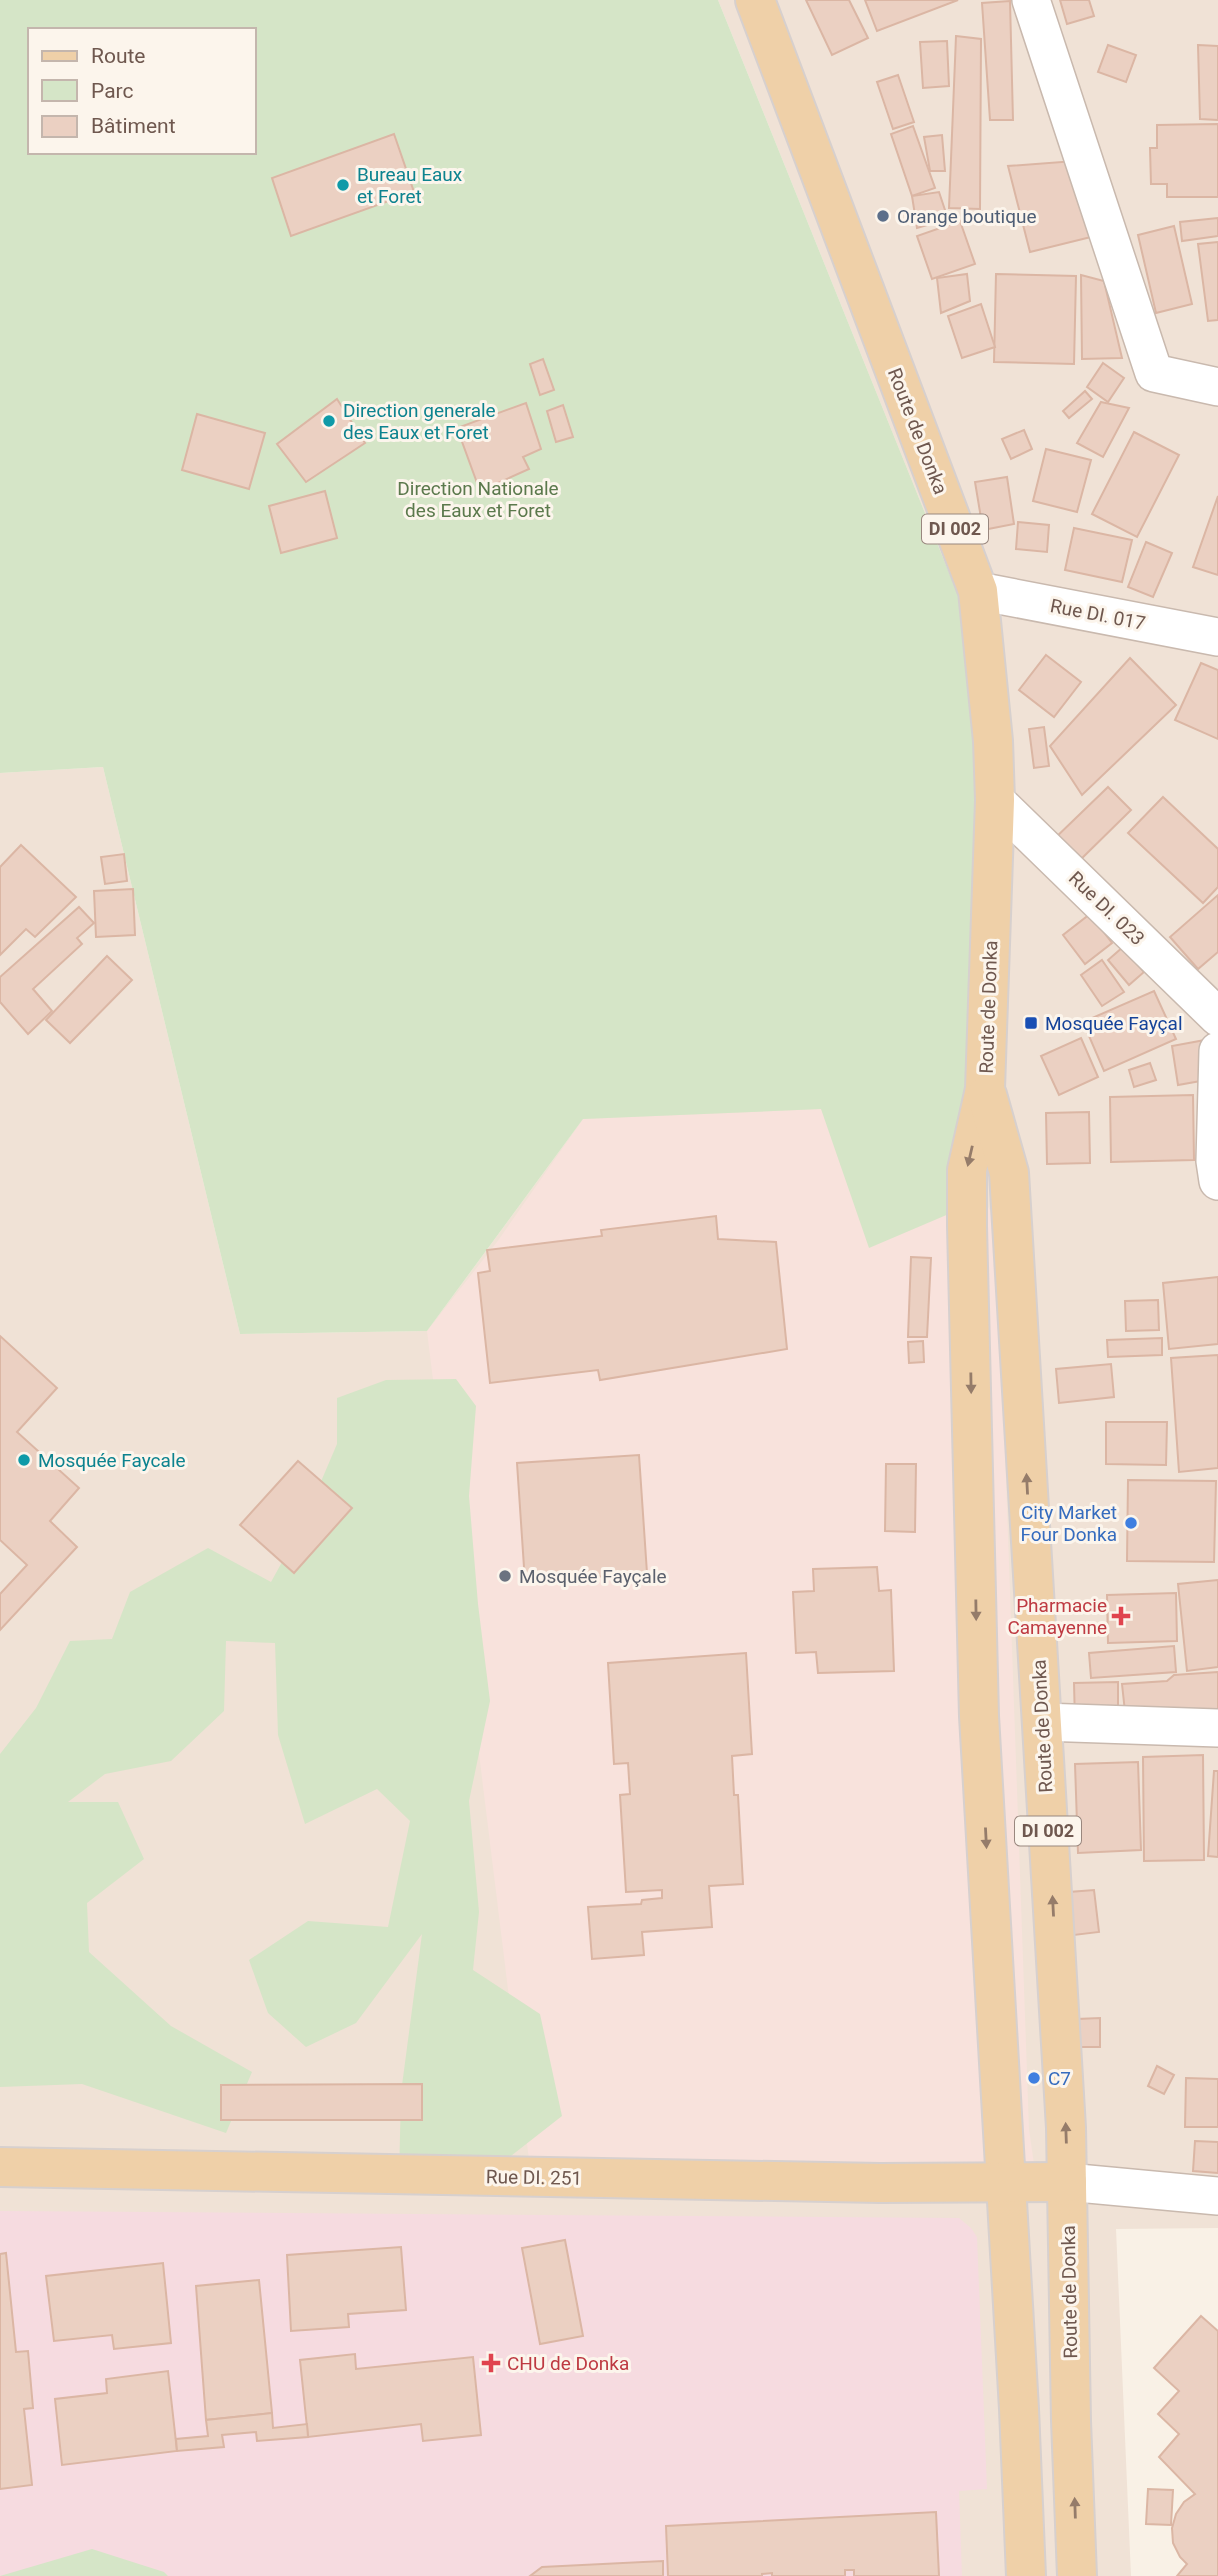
<svg xmlns="http://www.w3.org/2000/svg" width="1218" height="2576" viewBox="0 0 1218 2576" font-family="Roboto,sans-serif">
<style>
.residential{fill:#f0e2d6}
.commercial{fill:#f8e2dc}
.medical{fill:#f6dbe0}
.green{fill:#d5e5c7;fill-rule:evenodd}
.building{fill:#ebd0c2;stroke:#dbb6a4;stroke-width:2}
.lines{fill:none;stroke-linecap:round;stroke-linejoin:round}
.minor-casing{stroke:#c9b9ae;stroke-width:40}
.major-casing{stroke:#d7d0ce;stroke-width:42}
.minor{stroke:#fff;stroke-width:37}
.major{stroke:#efd0a8;stroke-width:38}
.oneway{fill:#957c6a}
.culture-dot{fill:#0f9aa8;stroke:#fcf5ec;stroke-width:2.5}
.service-dot{fill:#5c6f8a;stroke:#fcf5ec;stroke-width:2.5}
.transit-dot{fill:#1a4fb4;stroke:#fcf5ec;stroke-width:2.5}
.shop-dot{fill:#3f7fe0;stroke:#fcf5ec;stroke-width:2.5}
.worship-dot{fill:#6b7280;stroke:#fcf5ec;stroke-width:2.5}
.health-dot{fill:#e0444e;stroke:#fcf5ec;stroke-width:2.5}
.labels{text-anchor:middle;stroke-width:6;stroke-linejoin:round;paint-order:stroke}
.shield{fill:#fcf5ec;stroke:#99877e;stroke-width:2}
.shield-label{font-size:18px;font-weight:bold;fill:#6f584f}
.culture-label{font-size:19px;fill:#0d838f;stroke:#fcf5ec;text-anchor:start}
.service-label{font-size:19px;fill:#4e5e75;stroke:#fcf5ec;text-anchor:start}
.street-label{font-size:19px;fill:#6f584f;stroke:#fcf5ec}
.park-label{font-size:19px;fill:#5b794c;stroke:#fcf5ec}
.transit-label{font-size:19px;fill:#164399;stroke:#fcf5ec;text-anchor:start}
.shop-label{font-size:19px;fill:#366cbe;stroke:#fcf5ec;text-anchor:end}
.worship-label{font-size:19px;fill:#5b616d;stroke:#fcf5ec;text-anchor:start}
.health-label{font-size:19px;fill:#be3a42;stroke:#fcf5ec;text-anchor:end}
</style>
<rect width="100%" height="100%" fill="#f9f1e6"/>
<!-- residential -->
<polygon class="residential" points="718,0 1218,0 1218,2228 1116,2229 1131,2576 0,2576 0,773 103,767 240,1334 427,1331 583,1119 973,632"/>
<!-- commercial -->
<polygon class="commercial" points="822,1109 984,1199 997,1224 1029,2129 1035,2171 530,2168 427,1331 497,1242 583,1119"/>
<!-- medical -->
<polygon class="medical" points="0,2211 959,2218 971,2228 977,2237 987,2489 959,2491 962,2576 0,2576"/>
<!-- green -->
<g class="green">
<path d="M0,0H718L973,632L984,1199L869,1248L821,1109L583,1119L427,1331L240,1334L103,767L0,773ZM30,30H254V152H30Z"/>
<polygon points="456,1379 476,1406 469,1496 478,1604 490,1701 469,1801 479,1912 473,1970 540,2014 562,2116 474,2185 399,2178 401,2093 422,1934 356,2023 306,2047 268,2013 249,1960 308,1921 388,1927 410,1821 377,1789 305,1824 278,1735 275,1643 226,1641 224,1711 171,1761 105,1774 68,1802 118,1802 144,1859 87,1903 89,1952 171,2026 252,2072 226,2133 82,2084 0,2087 0,1754 36,1708 70,1641 112,1639 130,1592 208,1548 271,1582 302,1526 337,1444 337,1398 386,1380"/>
<polygon points="92,2549 164,2572 168,2576 0,2576"/>
</g>
<!-- building -->
<g class="building">
<polygon points="806,0 849,0 868,38 832,55"/>
<polygon points="865,0 958,0 877,31"/>
<polygon points="1060,0 1089,0 1094,16 1067,24"/>
<polygon points="1010,1 1013,120 990,120 982,3"/>
<polygon points="956,36 981,39 980,209 949,208"/>
<polygon points="947,41 949,86 923,88 920,42"/>
<polygon points="1108,45 1136,55 1126,82 1098,72"/>
<polygon points="1198,45 1218,46 1218,120 1200,119"/>
<polygon points="898,75 914,122 893,129 877,82"/>
<polygon points="1218,124 1218,197 1167,197 1167,184 1151,184 1150,148 1157,148 1157,125"/>
<polygon points="913,126 935,188 912,196 891,134"/>
<polygon points="394,134 414,192 291,236 272,178"/>
<polygon points="942,135 945,171 930,171 924,137"/>
<polygon points="1075,161 1091,237 1030,252 1008,166"/>
<polygon points="939,192 948,219 917,228 912,196"/>
<polygon points="1218,218 1218,236 1182,241 1180,222"/>
<polygon points="960,221 975,264 932,279 917,236"/>
<polygon points="1174,226 1192,304 1156,313 1138,235"/>
<polygon points="1218,242 1218,320 1208,321 1198,244"/>
<polygon points="967,274 970,301 941,313 937,278"/>
<polygon points="996,274 1076,276 1074,364 994,362"/>
<polygon points="1081,275 1104,281 1122,358 1082,359"/>
<polygon points="981,304 995,347 962,358 948,316"/>
<polygon points="543,359 554,390 540,395 530,364"/>
<polygon points="1103,363 1124,378 1108,402 1087,387"/>
<polygon points="1085,391 1092,399 1069,418 1063,411"/>
<polygon points="337,399 365,443 306,482 277,444"/>
<polygon points="1101,402 1129,408 1103,457 1077,443"/>
<polygon points="526,403 541,449 523,457 529,469 480,491 457,428"/>
<polygon points="563,405 573,437 556,442 547,411"/>
<polygon points="197,414 265,433 249,489 182,470"/>
<polygon points="1024,430 1032,449 1011,459 1002,439"/>
<polygon points="1134,432 1179,455 1137,537 1092,514"/>
<polygon points="1046,449 1091,460 1077,512 1033,501"/>
<polygon points="1007,477 1014,524 983,530 975,482"/>
<polygon points="325,491 337,538 281,553 269,506"/>
<polygon points="1218,496 1218,575 1193,567"/>
<polygon points="1018,522 1049,525 1047,552 1016,549"/>
<polygon points="1074,528 1132,540 1122,582 1065,570"/>
<polygon points="1146,542 1172,553 1153,597 1128,587"/>
<polygon points="1046,655 1081,682 1054,717 1019,690"/>
<polygon points="1130,658 1176,705 1082,795 1050,746"/>
<polygon points="1201,663 1218,670 1218,739 1175,720"/>
<polygon points="1044,727 1049,766 1034,768 1029,729"/>
<polygon points="1108,787 1131,810 1074,866 1051,842"/>
<polygon points="1163,797 1218,849 1218,887 1203,903 1128,833"/>
<polygon points="21,845 76,897 35,937 26,929 0,955 0,867"/>
<polygon points="124,854 127,881 105,884 101,857"/>
<polygon points="133,889 135,935 96,937 94,891"/>
<polygon points="1218,895 1218,952 1198,969 1170,937"/>
<polygon points="79,907 94,923 77,938 82,944 33,989 52,1011 28,1034 0,1002 0,977"/>
<polygon points="1090,914 1112,943 1085,964 1063,935"/>
<polygon points="1123,947 1144,972 1129,985 1108,960"/>
<polygon points="107,956 132,980 70,1043 46,1020"/>
<polygon points="1102,960 1124,992 1102,1006 1081,975"/>
<polygon points="1154,991 1176,1039 1104,1071 1083,1022"/>
<polygon points="1081,1038 1098,1077 1059,1095 1041,1056"/>
<polygon points="1205,1040 1212,1079 1178,1085 1172,1046"/>
<polygon points="1150,1063 1156,1080 1134,1087 1129,1070"/>
<polygon points="1193,1095 1194,1160 1111,1162 1110,1097"/>
<polygon points="1089,1112 1090,1163 1047,1164 1046,1113"/>
<polygon points="716,1216 718,1239 776,1242 787,1349 600,1380 598,1370 490,1383 478,1273 490,1271 487,1250 602,1236 601,1230"/>
<polygon points="911,1257 931,1258 927,1337 908,1337"/>
<polygon points="1218,1277 1218,1344 1169,1349 1163,1283"/>
<polygon points="1158,1300 1159,1330 1126,1331 1125,1301"/>
<polygon points="0,1336 57,1388 17,1432 79,1488 50,1521 77,1547 0,1630 0,1594 27,1565 0,1540"/>
<polygon points="1162,1338 1162,1355 1108,1357 1107,1340"/>
<polygon points="923,1341 924,1362 909,1363 908,1342"/>
<polygon points="1218,1355 1218,1468 1179,1472 1171,1358"/>
<polygon points="1111,1364 1114,1397 1059,1403 1056,1369"/>
<polygon points="1106,1422 1167,1422 1166,1465 1106,1464"/>
<polygon points="639,1455 647,1573 525,1582 517,1463"/>
<polygon points="298,1461 352,1508 294,1573 240,1525"/>
<polygon points="886,1464 916,1464 915,1532 885,1531"/>
<polygon points="1128,1480 1216,1481 1214,1562 1127,1561"/>
<polygon points="877,1567 879,1591 891,1590 894,1671 818,1673 816,1652 796,1653 793,1592 814,1591 813,1569"/>
<polygon points="1218,1580 1218,1667 1187,1671 1178,1584"/>
<polygon points="1176,1593 1177,1641 1108,1643 1107,1595"/>
<polygon points="1174,1646 1176,1672 1091,1678 1089,1653"/>
<polygon points="746,1653 752,1754 732,1756 734,1795 738,1795 743,1884 709,1886 712,1927 642,1932 644,1955 592,1959 588,1907 641,1904 642,1900 662,1898 662,1890 626,1892 620,1795 630,1794 628,1763 614,1764 608,1663"/>
<polygon points="1218,1672 1218,1723 1126,1721 1122,1684 1167,1681 1174,1675"/>
<polygon points="1118,1682 1118,1721 1075,1722 1074,1683"/>
<polygon points="1203,1755 1204,1860 1144,1861 1143,1757"/>
<polygon points="1138,1762 1141,1850 1078,1853 1075,1764"/>
<polygon points="1214,1771 1218,1771 1218,1857 1208,1856"/>
<polygon points="1094,1890 1099,1932 1074,1935 1069,1892"/>
<polygon points="1100,2018 1100,2047 1077,2047 1077,2019"/>
<polygon points="1157,2066 1174,2075 1164,2094 1148,2086"/>
<polygon points="1186,2078 1218,2079 1218,2127 1185,2127"/>
<polygon points="422,2084 422,2120 221,2120 221,2085"/>
<polygon points="1195,2141 1218,2142 1218,2173 1193,2171"/>
<polygon points="565,2240 583,2336 540,2344 522,2248"/>
<polygon points="401,2247 406,2310 348,2314 349,2327 291,2331 287,2255"/>
<polygon points="6,2253 16,2352 28,2351 33,2408 24,2409 32,2485 0,2489 0,2254"/>
<polygon points="163,2263 171,2343 114,2349 112,2335 54,2341 46,2276"/>
<polygon points="259,2280 272,2413 206,2420 196,2286"/>
<polygon points="1201,2316 1218,2331 1218,2576 1177,2576 1187,2564 1180,2557 1173,2543 1172,2528 1176,2514 1184,2502 1195,2494 1159,2457 1179,2434 1158,2414 1179,2391 1154,2368"/>
<polygon points="355,2354 356,2369 473,2357 481,2435 423,2441 421,2424 308,2437 300,2360"/>
<polygon points="168,2371 177,2451 62,2465 55,2399 107,2393 106,2379"/>
<polygon points="272,2413 273,2428 307,2424 308,2437 257,2441 256,2432 222,2435 224,2447 177,2451 176,2439 208,2436 206,2420"/>
<polygon points="1148,2489 1173,2490 1171,2525 1146,2524"/>
<polygon points="936,2512 939,2576 854,2576 854,2570 845,2570 845,2576 772,2576 772,2573 762,2574 762,2576 668,2576 666,2526"/>
<polygon points="663,2561 663,2576 530,2576 542,2567"/>
</g>
<g class="lines">
<defs>
<g id="minor">
<polyline points="1031,0 1154,373 1218,387"/>
<polyline points="978,591 1218,637"/>
<polyline points="995,800 1218,1017"/>
<polyline points="1218,1051 1215,1161 1218,1181"/>
<polyline points="1042,1722 1218,1728"/>
<polyline points="1067,2182 1218,2196"/>
</g>
<g id="major">
<polyline points="755,0 978,591 993,741 995,800 985,1089 967,1170 967,1226 979,1716 1019,2409 1026,2576"/>
<polyline points="987,1095 1009,1173 1066,2128 1071,2421 1077,2576"/>
<polyline points="0,2167 880,2183 1067,2182"/>
</g>
</defs>
<!-- minor casing -->
<use href="#minor" class="minor-casing"/>
<!-- major casing -->
<use href="#major" class="major-casing"/>
<!-- minor -->
<use href="#minor" class="minor"/>
<!-- major -->
<use href="#major" class="major"/>
</g>
<!-- one-way arrows -->
<defs><path id="oneway-solid" d="M-6-.8H1V-3.2L6.5 0L1 3.2V.8H-6Z" transform="scale(1.75)"/></defs>
<g class="oneway">
<use href="#oneway-solid" transform="translate(970 1156) rotate(103)"/>
<use href="#oneway-solid" transform="translate(971 1383) rotate(89)"/>
<use href="#oneway-solid" transform="translate(1027 1484) rotate(-93)"/>
<use href="#oneway-solid" transform="translate(976 1610) rotate(89)"/>
<use href="#oneway-solid" transform="translate(986 1838) rotate(87)"/>
<use href="#oneway-solid" transform="translate(1053 1906) rotate(-93)"/>
<use href="#oneway-solid" transform="translate(1066 2133) rotate(-92)"/>
<use href="#oneway-solid" transform="translate(1075 2508) rotate(-92)"/>
</g>
<!-- markers -->
<g class="culture-dot">
<circle cx="343" cy="185" r="7"/>
<circle cx="329" cy="421" r="7"/>
<circle cx="24" cy="1460" r="7"/>
</g>
<circle class="service-dot" cx="883" cy="216" r="7"/>
<rect class="transit-dot" x="1024" y="1016" width="14" height="14" rx="3.5"/>
<g class="shop-dot">
<circle cx="1131" cy="1523" r="7"/>
<circle cx="1034" cy="2078" r="7"/>
</g>
<circle class="worship-dot" cx="505" cy="1576" r="7"/>
<g class="health-dot">
<path d="M1117.5 1605.5h7v7h7v7h-7v7h-7v-7h-7v-7h7z"/>
<path d="M487.5 2352.5h7v7h7v7h-7v7h-7v-7h-7v-7h7z"/>
</g>
<g class="labels">
<!-- shield labels -->
<g class="shield">
<rect x="922" y="514.5" width="66" height="29" rx="5"/>
<rect x="1015" y="1816.5" width="66" height="29" rx="5"/>
</g>
<g class="shield-label">
<text x="955" y="535">DI 002</text>
<text x="1048" y="1837">DI 002</text>
</g>
<!-- culture labels -->
<g class="culture-label">
<text x="357" y="181">Bureau Eaux<tspan x="357" dy="22">et Foret</tspan></text>
<text x="343" y="417">Direction generale<tspan x="343" dy="22">des Eaux et Foret</tspan></text>
<text x="38" y="1467">Mosquée Faycale</text>
</g>
<!-- service labels -->
<g class="service-label">
<text x="897" y="223">Orange boutique</text>
</g>
<!-- street labels -->
<g class="street-label">
<text transform="translate(918 431) rotate(69)" y="7">Route de Donka</text>
<text transform="translate(1098 614) rotate(11)" y="7">Rue DI. 017</text>
<text transform="translate(1107 908) rotate(44)" y="7">Rue DI. 023</text>
<text transform="translate(988 1007) rotate(-88)" y="7">Route de Donka</text>
<text transform="translate(1042 1726) rotate(-93)" y="7">Route de Donka</text>
<text transform="translate(534 2177) rotate(1)" y="7">Rue DI. 251</text>
<text transform="translate(1069 2292) rotate(-91)" y="7">Route de Donka</text>
</g>
<!-- park labels -->
<g class="park-label">
<text x="478" y="495">Direction Nationale<tspan x="478" dy="22">des Eaux et Foret</tspan></text>
</g>
<!-- transit labels -->
<g class="transit-label">
<text x="1045" y="1030">Mosquée Fayçal</text>
</g>
<!-- shop labels -->
<g class="shop-label">
<text x="1117" y="1519">City Market<tspan x="1117" dy="22">Four Donka</tspan></text>
<text x="1048" y="2085" text-anchor="start">C7</text>
</g>
<!-- worship labels -->
<g class="worship-label">
<text x="519" y="1583">Mosquée Fayçale</text>
</g>
<!-- health labels -->
<g class="health-label">
<text x="1107" y="1612">Pharmacie<tspan x="1107" dy="22">Camayenne</tspan></text>
<text x="507" y="2370" text-anchor="start">CHU de Donka</text>
</g>
</g>
<!-- legend -->
<rect x="28" y="28" width="228" height="126" fill="#fcf5ec" stroke="#c4b6ad" stroke-width="2"/>
<rect x="42" y="51" width="35" height="10" fill="#efd0a8" stroke="#c4b6ad" stroke-width="2"/>
<text x="91" y="63" font-size="21" fill="#6f584f">Route</text>
<rect x="42" y="80" width="35" height="21" fill="#d5e5c7" stroke="#c4b6ad" stroke-width="2"/>
<text x="91" y="98" font-size="21" fill="#6f584f">Parc</text>
<rect x="42" y="116" width="35" height="21" fill="#ebd0c2" stroke="#c4b6ad" stroke-width="2"/>
<text x="91" y="133" font-size="21" fill="#6f584f">Bâtiment</text>
</svg>
